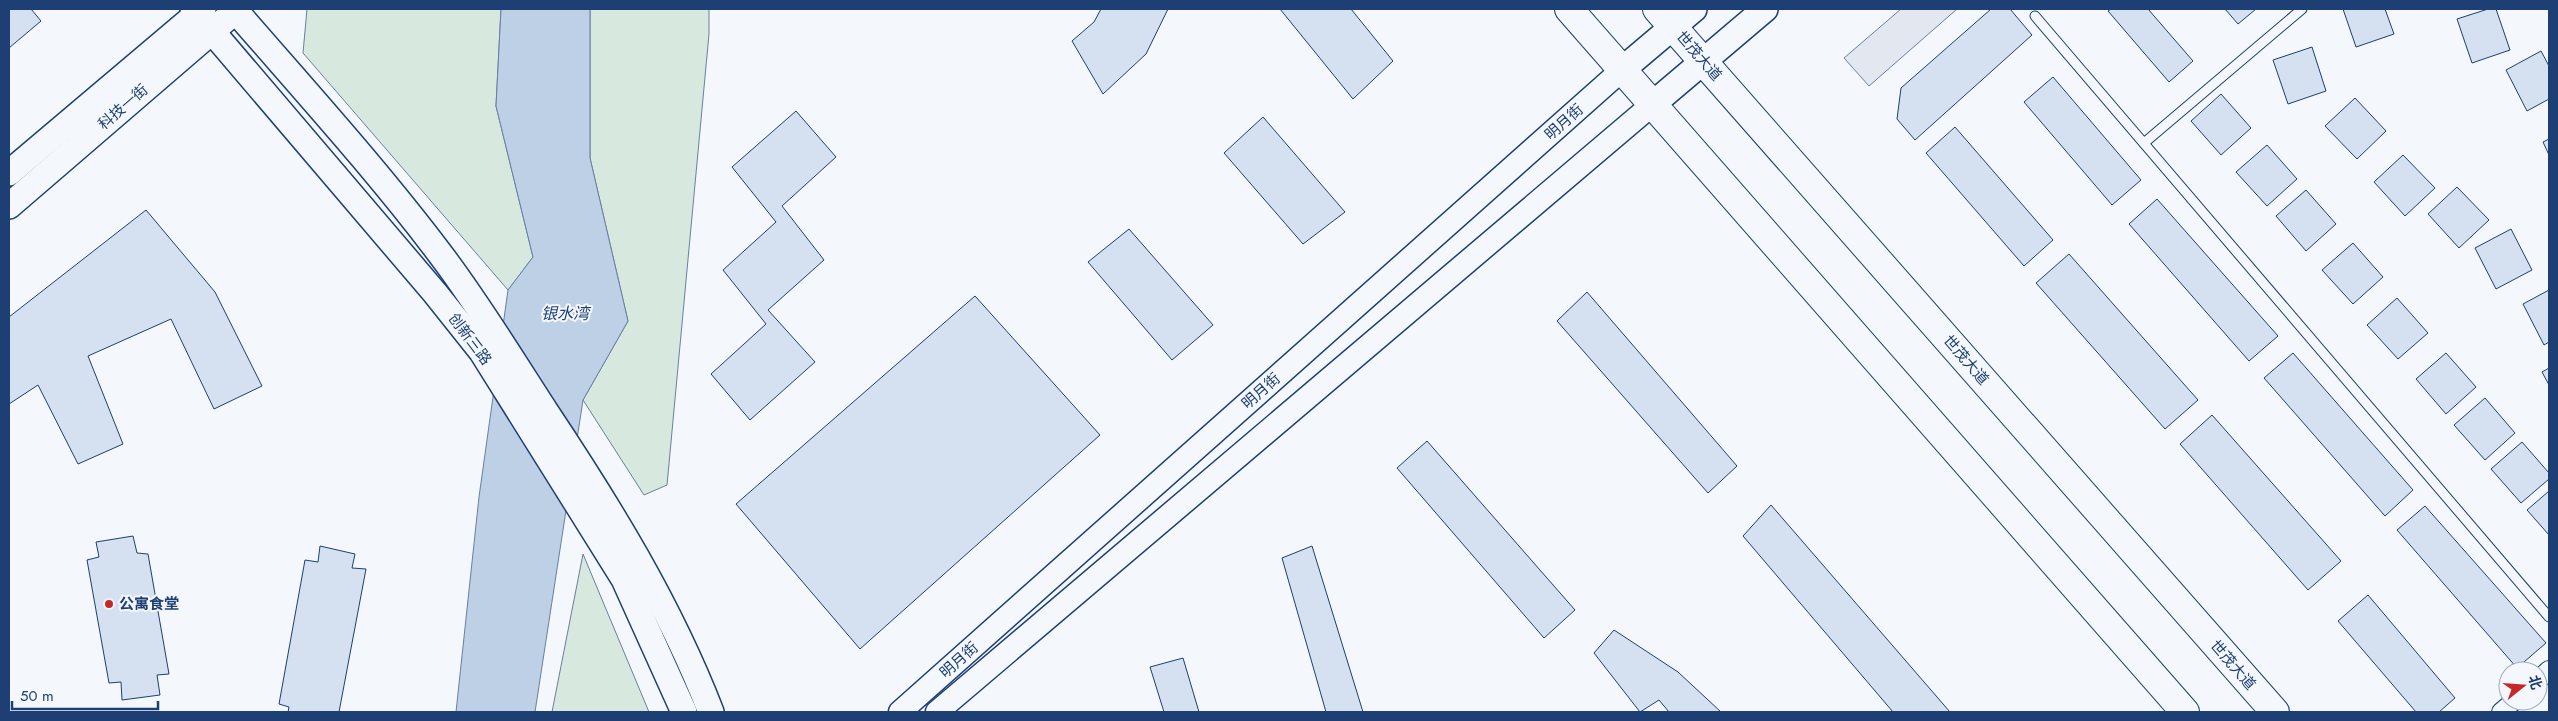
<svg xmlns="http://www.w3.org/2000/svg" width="2558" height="721" viewBox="0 0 2558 721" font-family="Jost,'Noto Sans SC',sans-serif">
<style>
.green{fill:#d7e8df;stroke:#687fa3}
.parking{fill:#e3e8f0;stroke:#687fa3}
.water{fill:#bed0e5;stroke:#687fa3}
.building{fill:#d5e0f0;stroke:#1d3f73}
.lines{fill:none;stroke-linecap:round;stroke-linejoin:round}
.service-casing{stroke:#1d3f73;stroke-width:11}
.minor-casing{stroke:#1d3f73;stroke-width:20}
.tertiary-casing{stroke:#1d3f73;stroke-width:25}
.secondary-casing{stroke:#1d3f73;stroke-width:28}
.primary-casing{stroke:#1d3f73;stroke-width:30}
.service{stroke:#f4f7fb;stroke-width:9}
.minor{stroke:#f4f7fb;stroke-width:18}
.tertiary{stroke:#f4f7fb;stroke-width:22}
.secondary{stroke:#f4f7fb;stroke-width:25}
.primary{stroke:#f4f7fb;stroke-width:28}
.poi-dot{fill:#c62828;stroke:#f4f7fb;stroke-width:2}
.labels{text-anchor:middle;stroke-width:4;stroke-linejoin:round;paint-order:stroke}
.street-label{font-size:15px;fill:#1d3f73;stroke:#f4f7fb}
.poi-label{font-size:15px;font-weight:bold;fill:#1d3f73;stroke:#f4f7fb;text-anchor:start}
.water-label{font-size:16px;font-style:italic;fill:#1d3f73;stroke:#f4f7fb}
</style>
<rect width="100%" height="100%" fill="#f4f7fb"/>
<!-- green -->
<g class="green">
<polygon points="307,9 501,9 496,106 533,257 508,290 303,53"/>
<polygon points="590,9 709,9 709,34 667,485 644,495 583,400 628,321 590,158"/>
<polygon points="583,554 649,712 552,712"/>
</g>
<!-- parking -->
<polygon class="parking" points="1901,9 1957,9 1869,86 1844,58"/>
<!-- water -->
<polygon class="water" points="501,9 590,9 590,158 628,321 583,400 535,712 456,712 479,497 508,290 533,257 496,106"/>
<!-- building -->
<g class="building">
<polygon points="9,9 31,9 41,21 9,48"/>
<polygon points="1101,9 1168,9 1146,54 1103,94 1072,41 1094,22"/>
<polygon points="1280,9 1351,9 1393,61 1353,99"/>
<polygon points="1991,9 2010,9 2032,35 1915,140 1897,119 1901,88"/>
<polygon points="2111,9 2148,9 2193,61 2169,82 2108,11"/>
<polygon points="2225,9 2256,9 2238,24"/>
<polygon points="2343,9 2385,9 2394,34 2356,47"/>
<polygon points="2488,9 2496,9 2510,50 2472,63 2457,19"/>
<polygon points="2312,47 2326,91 2288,104 2273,60"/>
<polygon points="2541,51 2549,66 2549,99 2527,111 2506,70"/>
<polygon points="2053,77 2141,180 2112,205 2024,102"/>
<polygon points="2221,94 2251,128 2221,155 2191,121"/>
<polygon points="2355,98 2386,131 2357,159 2325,126"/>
<polygon points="796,111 836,157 782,206 824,260 768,310 815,362 750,420 711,374 766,324 723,270 776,222 732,167"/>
<polygon points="1263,117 1345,212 1303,244 1224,153"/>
<polygon points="1955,127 2053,240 2024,266 1926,153"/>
<polygon points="2549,139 2549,155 2543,142"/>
<polygon points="2267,145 2297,179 2267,206 2236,172"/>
<polygon points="2403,155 2435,188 2405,216 2374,182"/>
<polygon points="2457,187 2489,220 2459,248 2428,214"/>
<polygon points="2306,190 2336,224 2306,251 2276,216"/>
<polygon points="2157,199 2278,336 2249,361 2129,224"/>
<polygon points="146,210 215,292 262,386 214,409 171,319 88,356 123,444 78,464 38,385 9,404 9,317"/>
<polygon points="1129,229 1213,325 1172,360 1088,262"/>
<polygon points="2511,229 2532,270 2496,289 2475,248"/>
<polygon points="2353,243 2383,277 2353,304 2322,270"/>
<polygon points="2069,254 2198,400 2165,429 2036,283"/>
<polygon points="2549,290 2549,342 2544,345 2523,304"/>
<polygon points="1587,292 1737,466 1708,493 1557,321"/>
<polygon points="975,296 1100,435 860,649 736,504"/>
<polygon points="2397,298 2428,333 2398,359 2367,325"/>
<polygon points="2293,353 2413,490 2385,516 2264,378"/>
<polygon points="2446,353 2476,387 2446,414 2416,379"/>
<polygon points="2549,368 2549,385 2542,372"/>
<polygon points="2485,398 2515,433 2485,460 2454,425"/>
<polygon points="2212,415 2341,561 2308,590 2180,444"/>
<polygon points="1427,441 1575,610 1544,638 1397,468"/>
<polygon points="2522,442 2549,473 2549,479 2521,503 2491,469"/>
<polygon points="2549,491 2549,535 2527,510"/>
<polygon points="1771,505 1950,712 1893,712 1743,536"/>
<polygon points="2425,506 2546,643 2517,668 2397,530"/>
<polygon points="133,536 137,553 148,554 169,674 157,675 160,695 122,700 121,682 109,683 87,560 99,557 96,542"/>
<polygon points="320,546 355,554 352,568 366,569 339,712 288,712 289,707 279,704 305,560 318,562"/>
<polygon points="1312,546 1363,712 1326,712 1282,558"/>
<polygon points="2368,595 2455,698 2439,712 2416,712 2338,621"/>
<polygon points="1614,630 1678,672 1721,712 1669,712 1659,700 1640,712 1594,653"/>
<polygon points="1183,658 1199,712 1164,712 1150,667"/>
</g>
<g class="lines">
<defs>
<g id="service">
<polyline points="2035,16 2549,617"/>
<polyline points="2144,143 2302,9"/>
</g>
<g id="minor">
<polyline points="2538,680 2549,670"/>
<polyline points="2501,712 2514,701"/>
</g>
<g id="tertiary">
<polyline points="900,712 1623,69"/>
<polyline points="937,712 1653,104"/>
</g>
<g id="secondary">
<polyline points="193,9 435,293 482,352 624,579 684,712"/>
<path d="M234,9C304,90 377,170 441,255C479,305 512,360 546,412C610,508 669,604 711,712"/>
<polyline points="1623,69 1694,9"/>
<polyline points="1653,104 1765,9"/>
<polyline points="9,173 203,9"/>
<polyline points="9,206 225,20"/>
</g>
<g id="primary">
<polyline points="1569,9 2185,712"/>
<polyline points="1657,9 2275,712"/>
</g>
</defs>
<!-- service casing -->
<use href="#service" class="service-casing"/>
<!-- minor casing -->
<use href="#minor" class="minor-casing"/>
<!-- tertiary casing -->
<use href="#tertiary" class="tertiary-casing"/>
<!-- secondary casing -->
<use href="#secondary" class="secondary-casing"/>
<!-- primary casing -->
<use href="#primary" class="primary-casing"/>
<!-- service -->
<use href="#service" class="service"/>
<!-- minor -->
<use href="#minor" class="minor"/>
<!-- tertiary -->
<use href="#tertiary" class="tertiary"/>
<!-- secondary -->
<use href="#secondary" class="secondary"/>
<!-- primary -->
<use href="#primary" class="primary"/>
</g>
<!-- markers -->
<circle class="poi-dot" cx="109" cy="604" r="5"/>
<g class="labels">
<!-- street labels -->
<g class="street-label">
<text transform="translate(1699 56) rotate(49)" y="5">世茂大道</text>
<text transform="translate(123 107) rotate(-41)" y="5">科技一街</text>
<text transform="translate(1564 122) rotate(-42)" y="5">明月街</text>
<text transform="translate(470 339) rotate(53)" y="5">创新三路</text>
<text transform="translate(1966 360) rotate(49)" y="5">世茂大道</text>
<text transform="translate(1261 391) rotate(-42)" y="5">明月街</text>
<text transform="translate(959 660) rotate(-42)" y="5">明月街</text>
<text transform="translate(2233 665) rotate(49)" y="5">世茂大道</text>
</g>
<!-- poi labels -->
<g class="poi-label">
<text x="119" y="609">公寓食堂</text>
</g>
<!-- water labels -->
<g class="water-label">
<text x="565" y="319">银水湾</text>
</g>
</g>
<!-- border -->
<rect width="2558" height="721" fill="none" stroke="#1d3f73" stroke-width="20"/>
<!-- north arrow -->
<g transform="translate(2523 686) rotate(73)"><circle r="24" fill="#f4f7fb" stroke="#9eadc5"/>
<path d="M0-4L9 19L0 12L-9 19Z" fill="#c62828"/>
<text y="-8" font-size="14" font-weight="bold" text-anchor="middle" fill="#1d3f73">北</text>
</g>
<!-- scale -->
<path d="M12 701v8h146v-8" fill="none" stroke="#1d3f73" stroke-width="2.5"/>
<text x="20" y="701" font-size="15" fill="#1d3f73" stroke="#f4f7fb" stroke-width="4" paint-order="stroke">50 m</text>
</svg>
